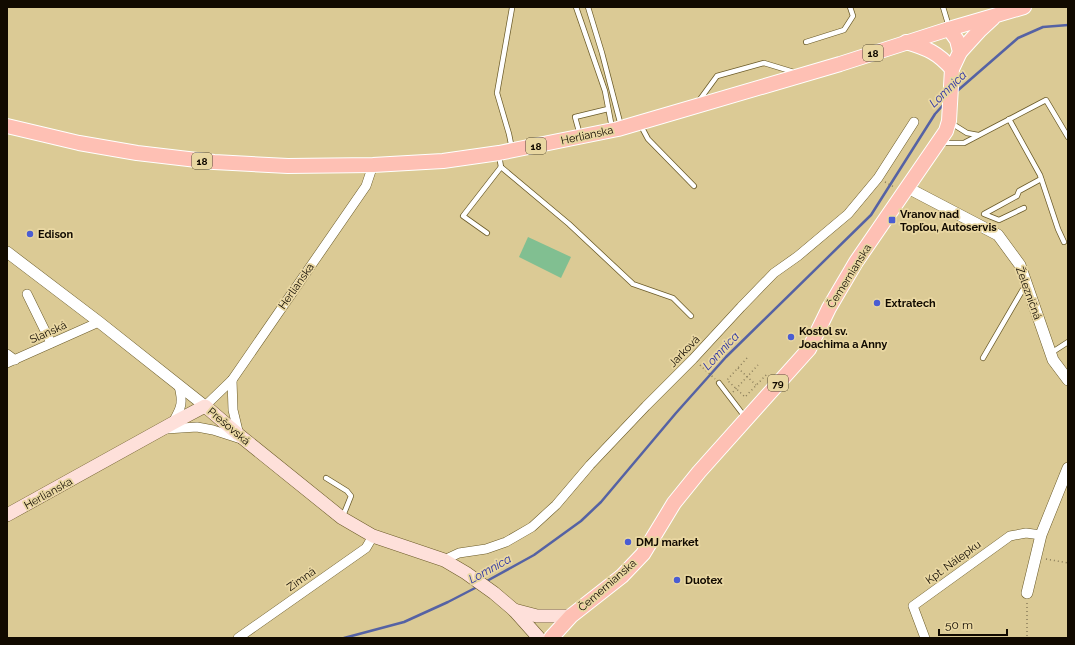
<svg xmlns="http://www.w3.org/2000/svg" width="1075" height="645" viewBox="0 0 1075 645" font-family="Raleway,sans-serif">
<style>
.green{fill:#81bf91}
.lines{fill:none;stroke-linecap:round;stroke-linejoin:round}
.stream{stroke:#5562a4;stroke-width:2.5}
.service-casing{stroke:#6b5b29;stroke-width:6}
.minor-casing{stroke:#6b5b29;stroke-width:10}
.tertiary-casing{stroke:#6b5b29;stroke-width:12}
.secondary-casing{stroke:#6b5b29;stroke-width:14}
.primary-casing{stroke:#fff;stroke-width:16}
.path{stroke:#897c59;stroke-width:1.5;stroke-dasharray:1 3;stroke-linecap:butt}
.service{stroke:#fff;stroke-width:4.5}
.minor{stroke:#fff;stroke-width:9}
.tertiary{stroke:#fff;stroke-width:11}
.secondary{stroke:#fee0da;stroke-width:13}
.primary{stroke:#fec0b4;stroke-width:14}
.poi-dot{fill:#4a5dd2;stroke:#e9d7a2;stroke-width:1.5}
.labels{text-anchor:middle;stroke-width:3.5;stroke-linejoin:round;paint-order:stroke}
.shield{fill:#e9d7a2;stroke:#524831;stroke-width:1}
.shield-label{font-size:10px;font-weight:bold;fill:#110a00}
.street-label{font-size:11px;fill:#110a00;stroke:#e9d7a2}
.poi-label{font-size:11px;font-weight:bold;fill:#110a00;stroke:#e9d7a2;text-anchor:start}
.water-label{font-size:12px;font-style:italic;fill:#2c34a6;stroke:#e9d7a2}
</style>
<rect width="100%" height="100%" fill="#dbca95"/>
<!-- green -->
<polygon class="green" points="528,237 571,257 561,278 519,257"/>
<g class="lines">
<!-- stream -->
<g class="stream">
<polyline points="956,92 1018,38 1043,27 1068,25"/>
<polyline points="485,582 534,555 581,521 601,502 676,413 726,357 871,215 935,114 945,103"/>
<polyline points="344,638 404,622 448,602 477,587"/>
</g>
<defs>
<g id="service">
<polyline points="576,7 605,91 612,128"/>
<polyline points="588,7 602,53 621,126"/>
<polyline points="943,7 949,27"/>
<polyline points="512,8 497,93 509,134 512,149"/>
<polyline points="806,42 844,30 853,16 850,7"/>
<polyline points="698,102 717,76 764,63 797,73"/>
<polyline points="1009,119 1040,175 1058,229 1064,242"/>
<polyline points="951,123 967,133 978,135"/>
<polyline points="640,124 648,139 694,186"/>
<polyline points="580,135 575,117 608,109"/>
<polyline points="941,143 964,143 1046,100 1068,137"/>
<polyline points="499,155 501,167 569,224 633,284 673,298 691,316"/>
<polyline points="1024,208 999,220 984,214 1017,196 1019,191 1041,179"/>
<polyline points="487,233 463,216 501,167"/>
<polyline points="1051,353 1068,342"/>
<polyline points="983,358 1026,284"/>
<polyline points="719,383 745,417"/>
<polyline points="326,478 347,491 351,496 343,516"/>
</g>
<g id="minor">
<polyline points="27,294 51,343"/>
<polyline points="7,354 15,360"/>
<polyline points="7,363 99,322"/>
<polyline points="232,380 233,410 239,435"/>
<polyline points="205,406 232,380 366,186 373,165"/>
<path d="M173,422C182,407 183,402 179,386"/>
<polyline points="166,429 197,427 213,430 241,439"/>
<polyline points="444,560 459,553 486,549 506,542 532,527 556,505 590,465 646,406 693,359 741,307 774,273 798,256 848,214 878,178 914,122"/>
<polyline points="238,638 366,548 373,536"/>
<polyline points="925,638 913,606 1010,536 1026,533 1041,535"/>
</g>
<g id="tertiary">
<polyline points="908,188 998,235 1020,265 1053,360 1068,380"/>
<polyline points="7,252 99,322 205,406"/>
<polyline points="1027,593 1041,535 1068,468"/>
</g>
<g id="secondary">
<polyline points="7,515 173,423 205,406 239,435 342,518 373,536 444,560 466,573 494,593 514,610 539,638"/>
<polyline points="514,610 537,616 571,616"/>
</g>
<g id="primary">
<path d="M906,42C927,48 938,53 952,69"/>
<polyline points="960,52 980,30 993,18"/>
<polyline points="7,126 79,143 137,153 214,162 288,166 373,165 443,161 499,153 618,129 840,64 949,29 1024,7"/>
<polyline points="551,638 571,616 622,576 643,554 674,503 699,472 809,349 829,308 856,262 946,131 949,121 952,69 960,52 957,40 949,29"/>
</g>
</defs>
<!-- service casing -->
<use href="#service" class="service-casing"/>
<!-- minor casing -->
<use href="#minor" class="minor-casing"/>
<!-- tertiary casing -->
<use href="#tertiary" class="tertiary-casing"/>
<!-- secondary casing -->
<use href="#secondary" class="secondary-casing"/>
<!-- primary casing -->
<use href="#primary" class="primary-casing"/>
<!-- path -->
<g class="path">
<polyline points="885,182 894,187"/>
<polyline points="747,358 727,380 745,397 767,374"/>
<polyline points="700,365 715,379"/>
<polyline points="738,368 756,385"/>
<polyline points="733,392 758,365"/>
<polyline points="1046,559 1068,563"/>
<polyline points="1027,603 1027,638"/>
</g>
<!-- service -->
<use href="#service" class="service"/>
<!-- minor -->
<use href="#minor" class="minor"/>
<!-- tertiary -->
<use href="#tertiary" class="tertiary"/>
<!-- secondary -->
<use href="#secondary" class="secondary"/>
<!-- primary -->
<use href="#primary" class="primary"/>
</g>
<!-- markers -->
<g class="poi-dot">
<rect x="888" y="216" width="8" height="8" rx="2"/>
<circle cx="30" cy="234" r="4"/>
<circle cx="877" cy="303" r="4"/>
<circle cx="791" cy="337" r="4"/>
<circle cx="628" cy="542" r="4"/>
<circle cx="677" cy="580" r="4"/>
</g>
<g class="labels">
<!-- shield labels -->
<g class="shield">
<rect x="863" y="45" width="20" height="16" rx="3"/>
<rect x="526" y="138" width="20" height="16" rx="3"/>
<rect x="192" y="153" width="20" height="16" rx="3"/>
<rect x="768" y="375" width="20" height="16" rx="3"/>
</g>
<g class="shield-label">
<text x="873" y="57">18</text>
<text x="536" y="150">18</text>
<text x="202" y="165">18</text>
<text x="778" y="387">79</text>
</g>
<!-- street labels -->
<g class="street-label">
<text transform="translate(587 135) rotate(-12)" y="4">Herlianska</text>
<text transform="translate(849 276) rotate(-58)" y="4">Čemernianska</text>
<text transform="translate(296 286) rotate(-55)" y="4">Herlianska</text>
<text transform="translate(1029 293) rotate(70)" y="4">Železničná</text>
<text transform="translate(48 332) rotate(-24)" y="4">Slanská</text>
<text transform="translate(684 351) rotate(-46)" y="4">Jarková</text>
<text transform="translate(229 426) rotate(40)" y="4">Prešovská</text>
<text transform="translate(48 493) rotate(-29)" y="4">Herlianska</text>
<text transform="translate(953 562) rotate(-36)" y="4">Kpt. Nálepku</text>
<text transform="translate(301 579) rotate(-35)" y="4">Zimná</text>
<text transform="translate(607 585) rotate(-41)" y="4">Čemernianska</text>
</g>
<!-- poi labels -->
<g class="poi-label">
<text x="900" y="218">Vranov nad<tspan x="900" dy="13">Topľou, Autoservis</tspan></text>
<text x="38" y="238">Edison</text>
<text x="885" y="307">Extratech</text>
<text x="799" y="335">Kostol sv.<tspan x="799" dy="13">Joachima a Anny</tspan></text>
<text x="636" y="546">DMJ market</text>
<text x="685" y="584">Duotex</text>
</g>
<!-- water labels -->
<g class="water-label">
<text transform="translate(948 89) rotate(-44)" y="4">Lomnica</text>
<text transform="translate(721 351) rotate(-47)" y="4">Lomnica</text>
<text transform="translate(490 569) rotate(-29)" y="4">Lomnica</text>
</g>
</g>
<!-- border -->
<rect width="1075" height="645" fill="none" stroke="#110a00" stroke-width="16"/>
<!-- scale -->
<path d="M939 629v6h68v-6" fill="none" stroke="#110a00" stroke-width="2"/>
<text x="945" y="629" font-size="12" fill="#110a00" stroke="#e9d7a2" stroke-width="3" paint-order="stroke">50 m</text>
</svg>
